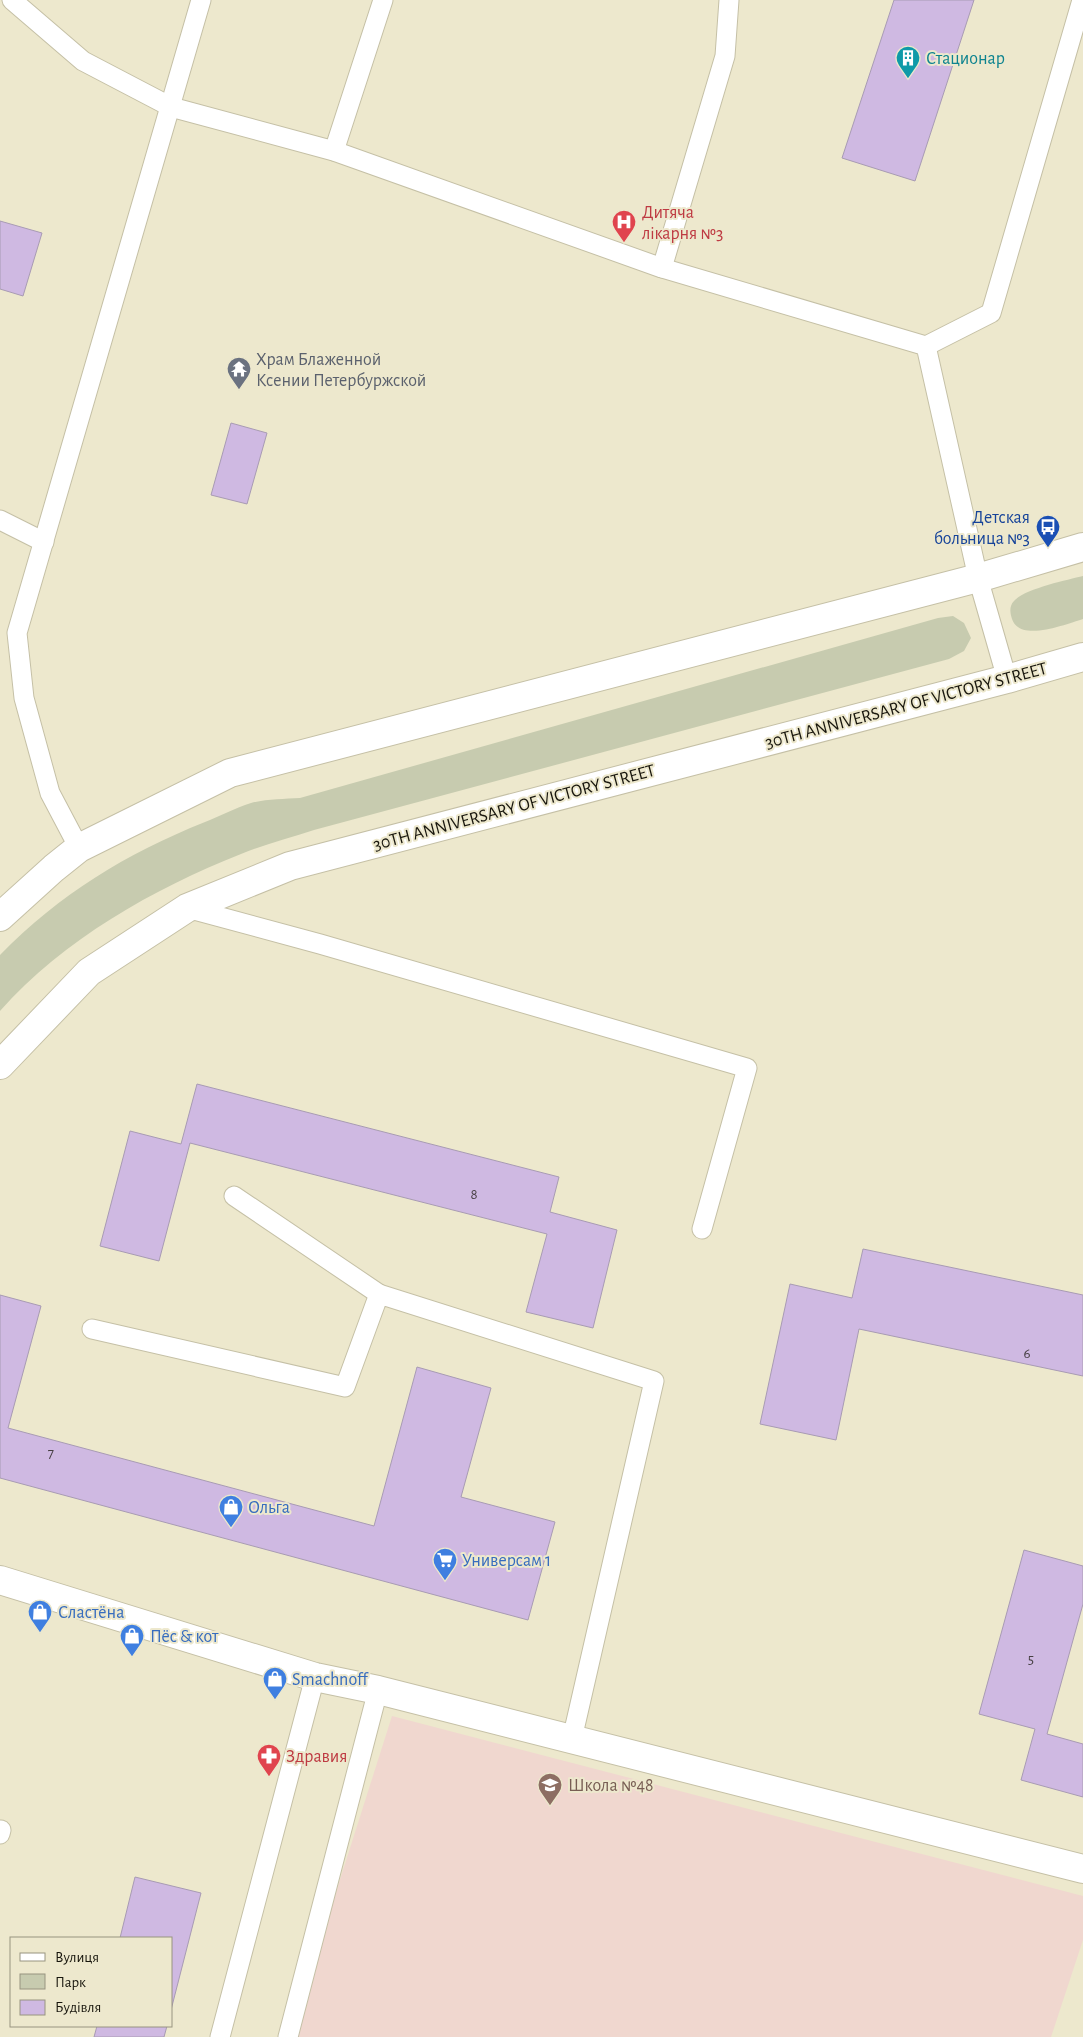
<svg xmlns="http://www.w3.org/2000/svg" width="1083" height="2037" viewBox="0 0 1083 2037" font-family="'Alegreya Sans',sans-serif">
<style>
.education{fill:#f0d7cf}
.green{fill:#c7cbaf}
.building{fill:#cfb9e2;stroke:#a89bb3}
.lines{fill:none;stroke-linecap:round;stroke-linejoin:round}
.service-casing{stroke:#c5c0a6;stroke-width:21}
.minor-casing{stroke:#c5c0a6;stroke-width:30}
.tertiary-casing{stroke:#c5c0a6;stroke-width:30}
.service{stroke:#fff;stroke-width:19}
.minor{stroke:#fff;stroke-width:28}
.tertiary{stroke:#fff;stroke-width:28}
.labels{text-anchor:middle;stroke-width:4;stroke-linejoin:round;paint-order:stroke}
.number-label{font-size:15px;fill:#463f42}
.culture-label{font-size:18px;fill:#0d838f;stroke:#ede8cd;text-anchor:start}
.health-label{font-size:18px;fill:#be3a42;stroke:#ede8cd;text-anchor:start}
.worship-label{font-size:18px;fill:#5b616d;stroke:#ede8cd;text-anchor:start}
.transit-label{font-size:18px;fill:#164399;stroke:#ede8cd;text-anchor:end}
.street-label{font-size:18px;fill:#18160d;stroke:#ede8cd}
.shop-label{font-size:18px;fill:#366cbe;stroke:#ede8cd;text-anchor:start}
.education-label{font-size:18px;fill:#785e54;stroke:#ede8cd;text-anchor:start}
</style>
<rect width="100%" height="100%" fill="#ede8cd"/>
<!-- education -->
<polygon class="education" points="392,1716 1083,1896 1083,1940 1051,2037 290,2037"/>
<!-- green -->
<g class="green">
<path d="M1083,576V619C1066,624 1020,643 1012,619C1010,613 1009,606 1014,601C1024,589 1067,580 1083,576Z"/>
<path d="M953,616L964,623L971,638L964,651L949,659L314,830C290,838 265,844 241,854C153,889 64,939 0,1011V955C60,894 125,854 205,822C220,816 235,808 251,803C266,799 284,799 300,798L938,618Z"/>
</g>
<!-- building -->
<g class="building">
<polygon points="894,0 974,0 915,181 842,158"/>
<polygon points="0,221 42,233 23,296 0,289"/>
<polygon points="231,423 267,433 247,504 211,495"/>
<polygon points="197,1084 559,1177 550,1212 617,1230 593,1328 526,1312 547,1234 190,1143 159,1261 100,1246 130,1131 181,1144"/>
<polygon points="863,1249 1083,1295 1083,1376 859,1329 836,1440 760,1424 790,1284 852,1298"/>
<polygon points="0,1295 41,1306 8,1428 374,1526 417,1367 491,1388 461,1497 555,1522 528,1620 0,1478"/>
<polygon points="1024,1550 1083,1566 1083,1604 1047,1734 1083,1744 1083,1797 1021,1780 1035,1729 979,1714"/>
<polygon points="135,1877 201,1893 171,2010 171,1938 120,1938"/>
<polygon points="97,2026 167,2026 164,2037 94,2037"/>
</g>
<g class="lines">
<defs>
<g id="service">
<polyline points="12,0 83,61 171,107 334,151 662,268 926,346 978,578 1007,679"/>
<polyline points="334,151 383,0"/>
<polyline points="662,268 725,56 729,0"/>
<polyline points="926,346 991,313 1082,0"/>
<polyline points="0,520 44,542"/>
<polyline points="79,848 50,793 24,698 17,633 201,0"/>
<polyline points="187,908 320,944 747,1068 702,1229"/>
<polyline points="234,1196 379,1294"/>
<polyline points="92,1329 345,1387 379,1294 654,1381 572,1739"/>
<polyline points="0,1834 1,1830"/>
<polyline points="220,2037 315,1677"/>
<polyline points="288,2037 378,1690"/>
</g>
<polyline id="minor" points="0,1580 315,1677 378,1690 1083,1869"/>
<g id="tertiary">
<polyline points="0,917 54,868 79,848 230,773 978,578 1083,547"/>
<polyline points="0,1065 89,972 187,908 290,866 1007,679 1083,657"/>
</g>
</defs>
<!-- service casing -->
<use href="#service" class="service-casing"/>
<!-- minor casing -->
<use href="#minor" class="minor-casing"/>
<!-- tertiary casing -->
<use href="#tertiary" class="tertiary-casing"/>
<!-- service -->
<use href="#service" class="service"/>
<!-- minor -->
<use href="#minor" class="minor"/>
<!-- tertiary -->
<use href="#tertiary" class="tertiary"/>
</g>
<!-- icons -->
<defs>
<symbol id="building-pin" viewBox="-11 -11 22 30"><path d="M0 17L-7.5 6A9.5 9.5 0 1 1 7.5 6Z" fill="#0f9aa8" stroke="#ede8cd"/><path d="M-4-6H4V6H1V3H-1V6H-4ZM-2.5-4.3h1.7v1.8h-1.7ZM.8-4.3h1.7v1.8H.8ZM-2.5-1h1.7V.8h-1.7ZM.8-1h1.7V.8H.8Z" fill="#fff"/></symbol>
<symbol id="hospital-pin" viewBox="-11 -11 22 30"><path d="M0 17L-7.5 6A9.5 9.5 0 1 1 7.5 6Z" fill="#e0444e" stroke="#ede8cd"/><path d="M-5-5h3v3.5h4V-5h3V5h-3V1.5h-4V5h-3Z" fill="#fff"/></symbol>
<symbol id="temple-pin" viewBox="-11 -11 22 30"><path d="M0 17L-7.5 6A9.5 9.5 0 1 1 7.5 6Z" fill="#6b7280" stroke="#ede8cd"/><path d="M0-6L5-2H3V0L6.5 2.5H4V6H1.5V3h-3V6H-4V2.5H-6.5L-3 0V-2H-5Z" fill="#fff"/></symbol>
<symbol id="bus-pin" viewBox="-11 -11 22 30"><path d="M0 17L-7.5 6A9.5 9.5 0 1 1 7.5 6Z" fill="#1a4fb4" stroke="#ede8cd"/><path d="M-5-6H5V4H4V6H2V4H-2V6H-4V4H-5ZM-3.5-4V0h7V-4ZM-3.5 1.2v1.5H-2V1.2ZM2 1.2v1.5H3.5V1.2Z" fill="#fff"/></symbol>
<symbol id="shop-pin" viewBox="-11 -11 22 30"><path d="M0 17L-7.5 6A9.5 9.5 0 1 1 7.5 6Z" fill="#3f7fe0" stroke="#ede8cd"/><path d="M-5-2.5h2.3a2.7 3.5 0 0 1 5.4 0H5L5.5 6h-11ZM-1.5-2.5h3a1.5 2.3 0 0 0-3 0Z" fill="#fff"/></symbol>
<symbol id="supermarket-pin" viewBox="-11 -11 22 30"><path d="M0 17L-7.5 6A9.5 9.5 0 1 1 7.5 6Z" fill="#3f7fe0" stroke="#ede8cd"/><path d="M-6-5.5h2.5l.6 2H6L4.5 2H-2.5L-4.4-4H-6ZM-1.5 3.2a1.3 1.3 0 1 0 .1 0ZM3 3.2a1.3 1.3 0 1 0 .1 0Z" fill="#fff"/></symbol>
<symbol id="pharmacy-pin" viewBox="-11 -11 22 30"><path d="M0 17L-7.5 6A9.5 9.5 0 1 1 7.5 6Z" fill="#e0444e" stroke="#ede8cd"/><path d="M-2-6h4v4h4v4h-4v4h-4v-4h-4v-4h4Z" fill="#fff"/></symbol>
<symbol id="school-pin" viewBox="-11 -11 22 30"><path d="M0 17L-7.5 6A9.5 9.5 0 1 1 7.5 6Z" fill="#8d6e63" stroke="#ede8cd"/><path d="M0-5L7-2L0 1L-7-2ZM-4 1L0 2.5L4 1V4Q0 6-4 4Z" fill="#fff"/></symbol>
</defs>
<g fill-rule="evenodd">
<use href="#building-pin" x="894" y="44" width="28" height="38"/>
<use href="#hospital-pin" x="610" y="208" width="28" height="38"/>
<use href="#temple-pin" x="225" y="355" width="28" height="38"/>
<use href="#bus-pin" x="1034" y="513" width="28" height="38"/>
<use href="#shop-pin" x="217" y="1493" width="28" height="38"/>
<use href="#supermarket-pin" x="431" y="1546" width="28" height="38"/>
<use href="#shop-pin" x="26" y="1598" width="28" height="38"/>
<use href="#shop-pin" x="118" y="1622" width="28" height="38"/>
<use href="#shop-pin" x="261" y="1665" width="28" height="38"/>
<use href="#pharmacy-pin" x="255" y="1742" width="28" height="38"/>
<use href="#school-pin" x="536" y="1771" width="28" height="38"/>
</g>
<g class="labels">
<!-- number labels -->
<g class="number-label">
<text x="474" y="1199">8</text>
<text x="1027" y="1358">6</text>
<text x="51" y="1458">7</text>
<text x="1031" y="1664">5</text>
</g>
<!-- culture labels -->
<g class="culture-label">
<text x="926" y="64">Стационар</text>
</g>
<!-- health labels -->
<g class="health-label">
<text x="642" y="218">Дитяча<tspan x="642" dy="21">лікарня №3</tspan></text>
<text x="286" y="1762">Здравия</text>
</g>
<!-- worship labels -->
<g class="worship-label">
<text x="256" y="365">Храм Блаженной<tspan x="256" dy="21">Ксении Петербуржской</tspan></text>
</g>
<!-- transit labels -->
<g class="transit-label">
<text x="1030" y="523">Детская<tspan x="1030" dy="21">больница №3</tspan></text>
</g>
<!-- street labels -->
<g class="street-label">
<text transform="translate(906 705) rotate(-15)" y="6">30TH ANNIVERSARY OF VICTORY STREET</text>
<text transform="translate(514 807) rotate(-15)" y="6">30TH ANNIVERSARY OF VICTORY STREET</text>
</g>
<!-- shop labels -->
<g class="shop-label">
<text x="248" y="1513">Ольга</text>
<text x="462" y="1566">Универсам 1</text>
<text x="58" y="1618">Сластёна</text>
<text x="150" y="1642">Пёс &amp; кот</text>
<text x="292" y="1685">Smachnoff</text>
</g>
<!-- education labels -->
<g class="education-label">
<text x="568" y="1791">Школа №48</text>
</g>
</g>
<!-- legend -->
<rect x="10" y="1937" width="162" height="90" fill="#ede8cd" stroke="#989480"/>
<rect x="20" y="1953" width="25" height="8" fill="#ffffff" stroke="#989480"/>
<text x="55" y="1962" font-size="15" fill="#18160d">Вулиця</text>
<rect x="20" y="1974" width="25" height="15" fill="#c7cbaf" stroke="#989480"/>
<text x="55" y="1987" font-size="15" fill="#18160d">Парк</text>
<rect x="20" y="2000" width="25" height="15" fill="#cfb9e2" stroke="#989480"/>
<text x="55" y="2012" font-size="15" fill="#18160d">Будівля</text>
</svg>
